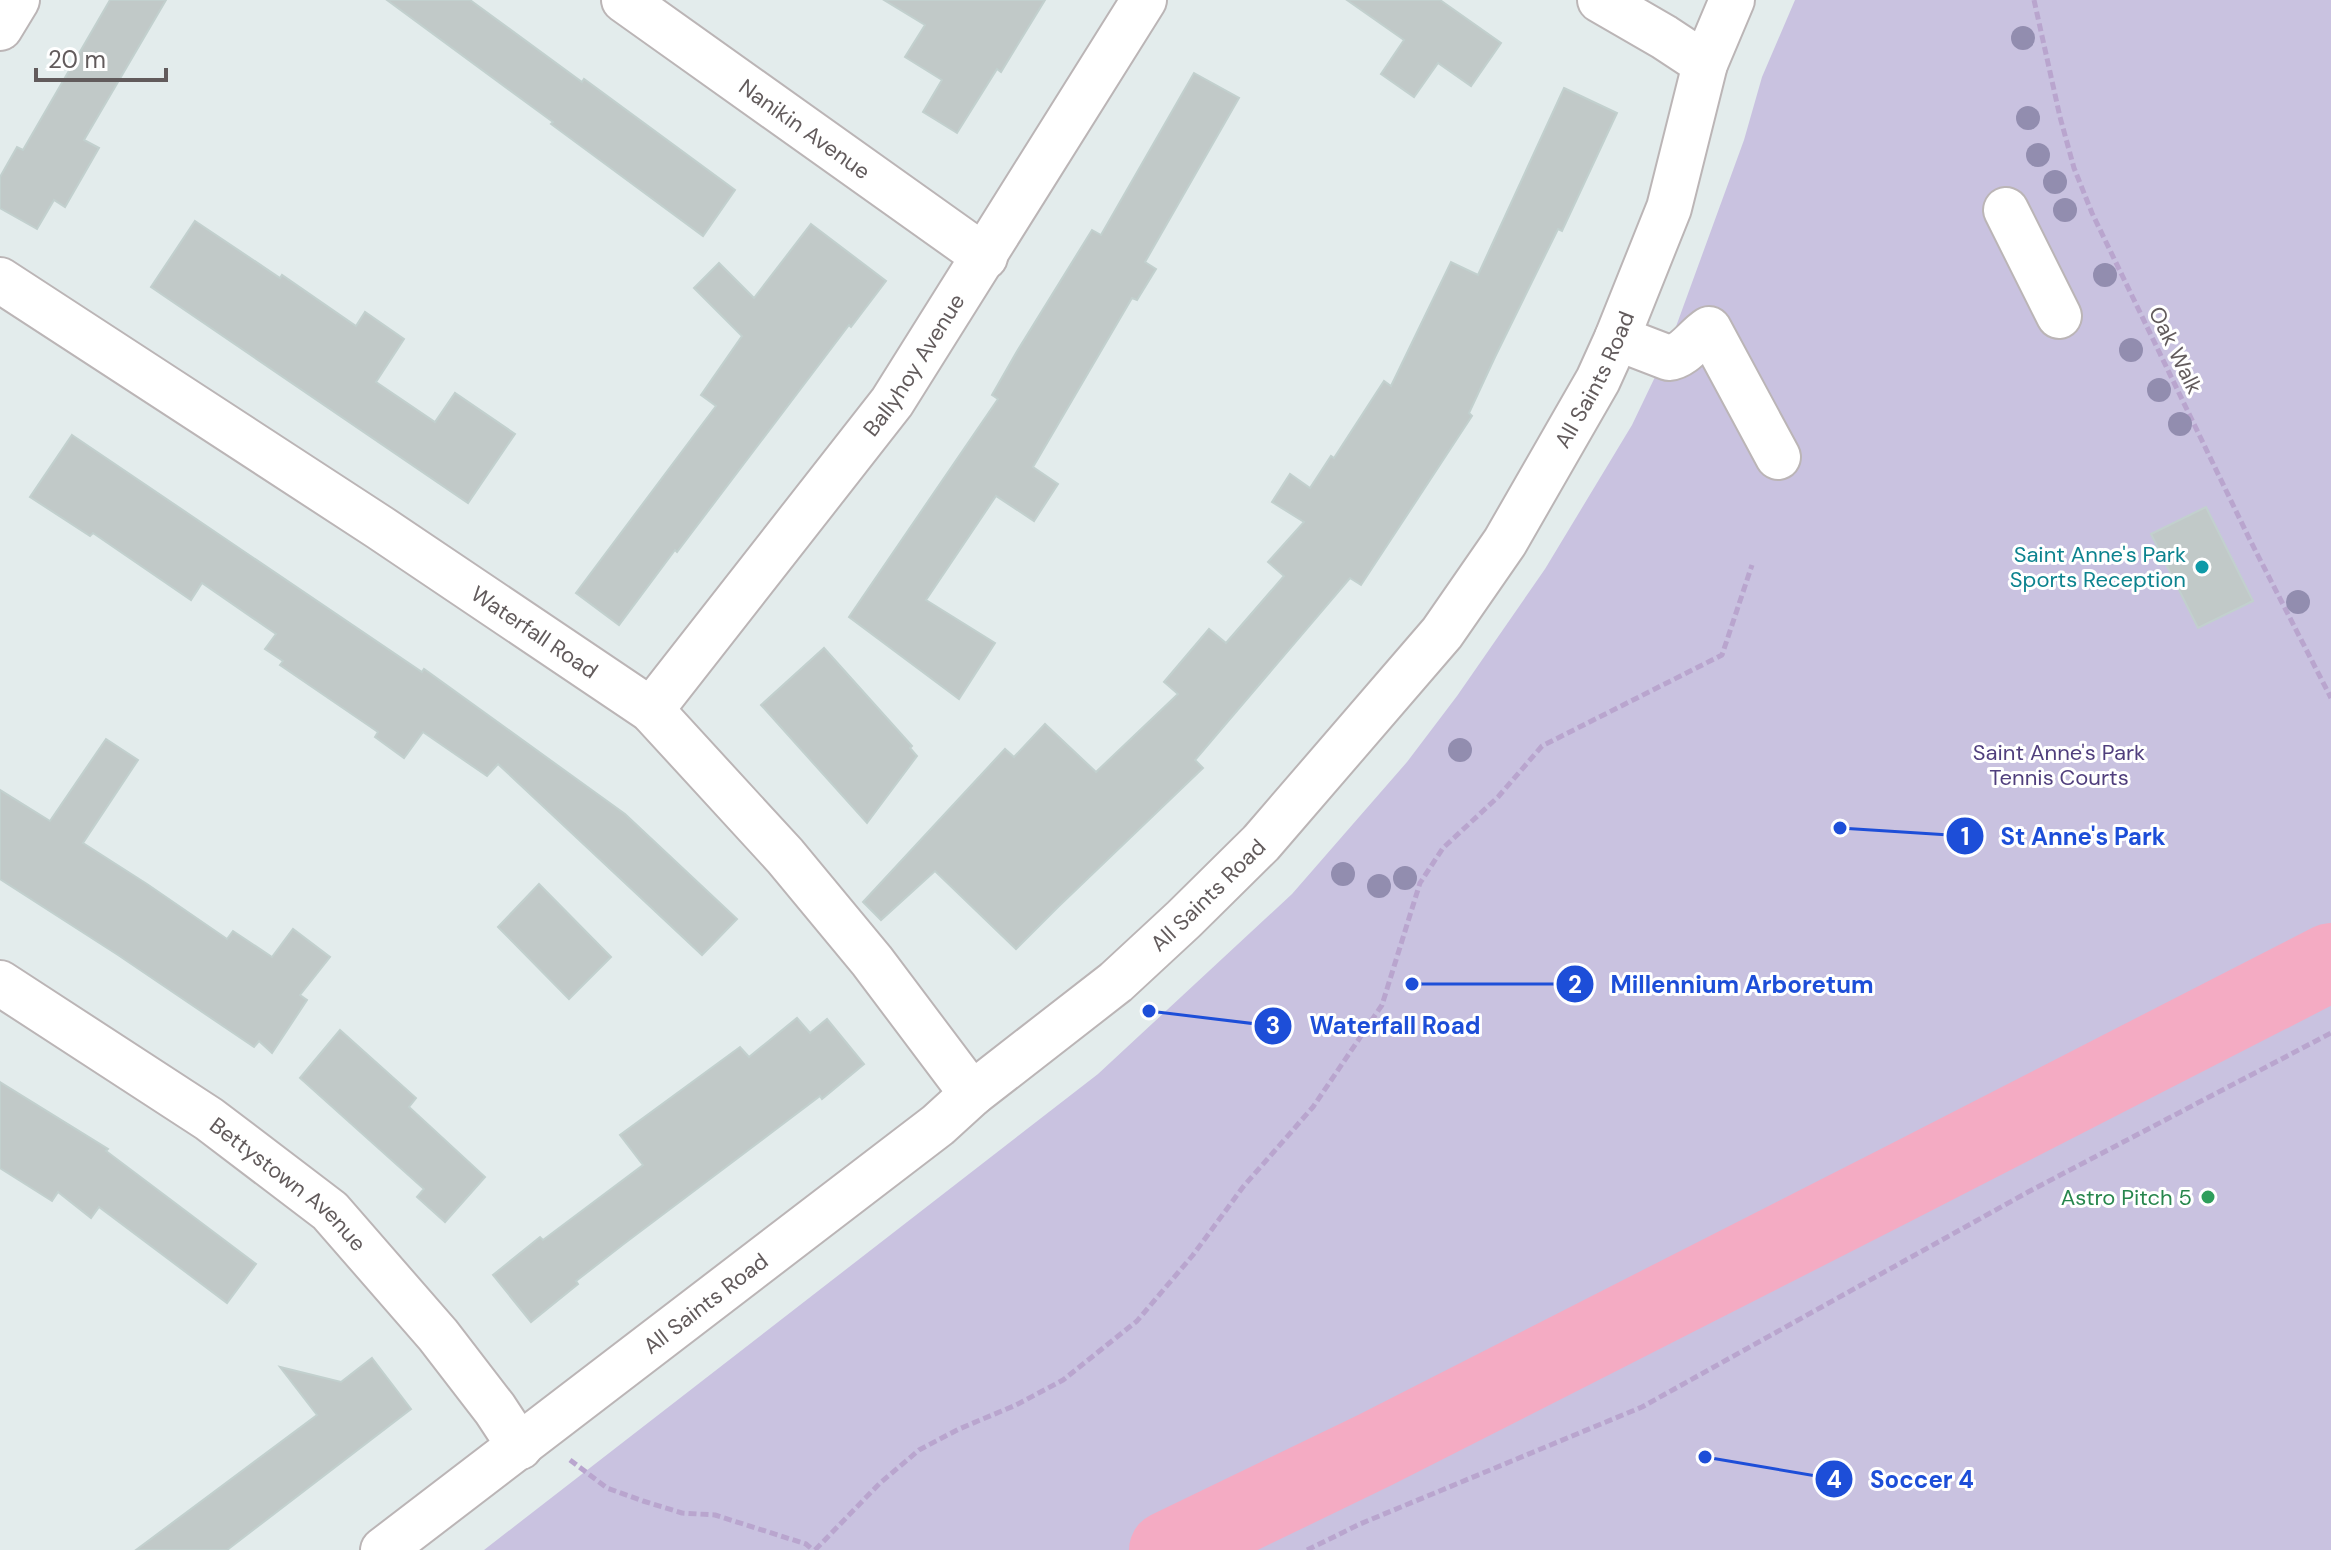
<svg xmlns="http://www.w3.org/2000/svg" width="2331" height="1550" viewBox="0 0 2331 1550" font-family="'DM Sans',sans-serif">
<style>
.green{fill:#c9c2e0}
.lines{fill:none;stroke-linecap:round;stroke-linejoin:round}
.river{stroke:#f4abc3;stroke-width:78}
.building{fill:#c1c9c8;stroke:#c2d0ce;stroke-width:2}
.minor-casing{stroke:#bbb5b6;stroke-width:48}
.path{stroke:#b9a5ce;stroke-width:5;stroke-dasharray:8 4;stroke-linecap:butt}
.minor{stroke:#fff;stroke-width:44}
.tree{fill:#928daf}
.culture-dot{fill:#0f9aa8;stroke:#fff;stroke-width:3}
.leisure-dot{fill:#2e9e5b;stroke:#fff;stroke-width:3}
.labels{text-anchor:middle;stroke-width:6;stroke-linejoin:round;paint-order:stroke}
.street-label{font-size:22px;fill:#625b5c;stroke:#fff}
.culture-label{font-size:22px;fill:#0d838f;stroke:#fff;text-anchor:end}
.park-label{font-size:22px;fill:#503f7d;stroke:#fff}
.leisure-label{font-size:22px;fill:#27864d;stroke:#fff;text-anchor:end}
.leader{fill:none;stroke:#1d4ed8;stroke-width:3}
.callout-dot{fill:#1d4ed8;stroke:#fff;stroke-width:3}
.mark-label{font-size:24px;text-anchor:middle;font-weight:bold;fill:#fff}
.callout-label{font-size:24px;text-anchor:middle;font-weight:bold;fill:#1d4ed8;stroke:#fff;stroke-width:6;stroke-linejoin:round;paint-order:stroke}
</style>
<rect width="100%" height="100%" fill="#e3ecec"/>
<!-- green -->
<polygon class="green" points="1795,0 2331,0 2331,1550 484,1550 1098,1074 1292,894 1407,762 1457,696 1545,569 1632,425 1666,354 1744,140 1762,77"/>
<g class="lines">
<!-- river -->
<polyline class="river" points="1168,1550 1375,1450 1894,1186 2331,962"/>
</g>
<!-- building -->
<g class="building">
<polygon points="110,0 166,0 84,140 99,148 65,207 54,200 37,229 0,208 0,177 17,147 23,150"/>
<polygon points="387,0 470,0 582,82 584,79 735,190 703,236 551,124 553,122"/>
<polygon points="884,0 1045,0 1001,72 997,69 957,133 923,112 942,80 905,57 925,25"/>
<polygon points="1347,0 1440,0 1501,43 1471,86 1438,63 1414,97 1381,74 1404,40"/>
<polygon points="1194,73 1239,98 1145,262 1156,269 1137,300 1132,298 1033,467 1058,484 1034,521 996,496 926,600 995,643 959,699 849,617 998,399 992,395 1016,353 1092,230 1101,235"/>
<polygon points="1564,88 1617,113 1562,231 1558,229 1495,357 1469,413 1472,416 1361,585 1350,578 1195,760 1203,768 1058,907 1016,949 935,871 881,920 863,902 1005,749 1014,757 1045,724 1096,772 1178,694 1164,682 1209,629 1226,643 1284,576 1268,562 1304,522 1272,502 1290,474 1310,488 1331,456 1334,458 1384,381 1391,386 1451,262 1478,275"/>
<polygon points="195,221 280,278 282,275 356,326 365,312 404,339 376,382 435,422 455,393 515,434 468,503 151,287"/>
<polygon points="811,224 886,281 851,327 849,325 677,552 675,550 619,625 576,593 716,406 701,395 742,336 694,288 719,263 754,298"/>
<polygon points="72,435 422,672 424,669 625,814 737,919 702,955 498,764 487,776 423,732 404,758 375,737 378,732 280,665 283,661 265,649 276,634 202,583 191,600 93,533 90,536 30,497"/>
<polygon points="2206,507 2253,601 2198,628 2151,534"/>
<polygon points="824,648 912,746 910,748 917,756 867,823 761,705"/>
<polygon points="106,739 138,760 83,843 147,884 227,939 233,931 272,957 293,929 330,957 300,995 307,1000 272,1053 259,1041 254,1047 118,955 0,879 0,790 50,821"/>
<polygon points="539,884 611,957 569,999 498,927"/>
<polygon points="797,1018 810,1033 827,1019 864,1064 822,1099 820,1096 625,1243 576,1281 578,1284 531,1322 493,1275 540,1237 543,1240 643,1165 620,1135 740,1047 749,1057"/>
<polygon points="340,1030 416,1098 409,1107 485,1177 445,1222 417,1197 424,1189 300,1078"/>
<polygon points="0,1082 108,1149 106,1151 256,1264 227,1303 99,1207 91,1218 58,1192 52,1201 0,1168"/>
<polygon points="372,1358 411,1409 227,1550 136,1550 317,1415 280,1367 341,1382"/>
</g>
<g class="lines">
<defs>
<g id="minor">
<path id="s1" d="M624,0L985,257"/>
<polyline points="1600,0 1664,37 1705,64"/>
<polyline points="0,28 17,0"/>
<polyline points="2006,210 2059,316"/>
<path id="s2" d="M0,280L379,527L651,710L785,856L872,961L972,1094"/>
<path d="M1617,338L1669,358C1685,356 1695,338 1709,329L1778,457"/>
<path id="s3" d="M651,710L892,402L1144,0"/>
<path id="s4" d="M0,983L209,1119L330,1211L438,1335L495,1409L520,1447"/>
<path id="s5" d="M383,1550L938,1125L972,1094L1116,982L1184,919L1261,843L1442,633L1505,542L1598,380L1617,338L1669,208L1705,64L1732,0"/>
</g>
</defs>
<!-- minor casing -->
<use href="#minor" class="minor-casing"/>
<!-- path -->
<g class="path">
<polyline points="2034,0 2060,117 2074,168 2092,213 2250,540 2331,698"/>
<polyline points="570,1460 607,1488 643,1501 682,1513 715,1515 806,1544 813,1550"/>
<polyline points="815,1550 880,1483 919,1450 959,1429 1016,1405 1063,1380 1137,1321 1193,1255 1243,1187 1313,1107 1382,1005 1420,883 1443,848 1498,797 1542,746 1722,655 1752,565"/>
<polyline points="1307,1550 1360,1524 1642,1407 2028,1192 2331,1033"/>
</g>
<!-- minor -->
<use href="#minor" class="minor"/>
</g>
<!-- trees -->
<g class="tree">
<circle cx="2023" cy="38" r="12"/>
<circle cx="2028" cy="118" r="12"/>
<circle cx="2038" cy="155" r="12"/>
<circle cx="2055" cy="182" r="12"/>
<circle cx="2065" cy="210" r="12"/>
<circle cx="2105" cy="275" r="12"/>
<circle cx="2131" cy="350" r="12"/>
<circle cx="2159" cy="390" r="12"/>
<circle cx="2180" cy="424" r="12"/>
<circle cx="2298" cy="602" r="12"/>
<circle cx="1460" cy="750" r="12"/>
<circle cx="1343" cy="874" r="12"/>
<circle cx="1405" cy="878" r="12"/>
<circle cx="1379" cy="886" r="12"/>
</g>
<!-- markers -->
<circle class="culture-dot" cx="2202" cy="567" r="8"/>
<circle class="leisure-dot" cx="2208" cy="1197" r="8"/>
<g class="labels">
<!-- street labels -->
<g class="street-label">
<text dy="8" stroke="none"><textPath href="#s1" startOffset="222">Nanikin Avenue</textPath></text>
<text transform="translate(2176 350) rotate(64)" y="8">Oak Walk</text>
<text dy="8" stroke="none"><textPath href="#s3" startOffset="434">Ballyhoy Avenue</textPath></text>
<text dy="8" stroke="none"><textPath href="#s5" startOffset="1702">All Saints Road</textPath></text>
<text dy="8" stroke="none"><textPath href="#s2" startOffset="640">Waterfall Road</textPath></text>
<text dy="8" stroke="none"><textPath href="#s5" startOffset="1054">All Saints Road</textPath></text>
<text dy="8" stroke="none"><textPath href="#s4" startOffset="352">Bettystown Avenue</textPath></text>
<text dy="8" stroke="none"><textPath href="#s5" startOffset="406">All Saints Road</textPath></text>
</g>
<!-- culture labels -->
<g class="culture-label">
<text x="2186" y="562">Saint Anne's Park<tspan x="2186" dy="25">Sports Reception</tspan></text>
</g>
<!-- park labels -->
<g class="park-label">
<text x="2059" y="760">Saint Anne's Park<tspan x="2059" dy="25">Tennis Courts</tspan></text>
</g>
<!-- leisure labels -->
<g class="leisure-label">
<text x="2192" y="1205">Astro Pitch 5</text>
</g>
</g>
<!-- callouts -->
<path class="leader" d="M1840 828L1965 836M1412 984L1575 984M1149 1011L1273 1026M1705 1457L1834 1479"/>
<g class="callout-dot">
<circle cx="1840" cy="828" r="8"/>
<circle cx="1412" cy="984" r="8"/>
<circle cx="1149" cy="1011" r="8"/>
<circle cx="1705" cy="1457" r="8"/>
<circle cx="1965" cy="836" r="20"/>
<circle cx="1575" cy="984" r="20"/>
<circle cx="1273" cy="1026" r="20"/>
<circle cx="1834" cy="1479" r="20"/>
</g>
<g class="mark-label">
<text x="1965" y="845">1</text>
<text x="1575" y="993">2</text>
<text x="1273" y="1034">3</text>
<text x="1834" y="1488">4</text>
</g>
<g class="callout-label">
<text x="2083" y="845">St Anne's Park</text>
<text x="1742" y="993">Millennium Arboretum</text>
<text x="1395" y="1034">Waterfall Road</text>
<text x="1922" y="1488">Soccer 4</text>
</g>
<!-- scale -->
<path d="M36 68v12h130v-12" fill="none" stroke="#625b5c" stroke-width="4"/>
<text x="48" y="68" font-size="24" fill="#625b5c" stroke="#ffffff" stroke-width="6" paint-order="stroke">20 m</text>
</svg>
